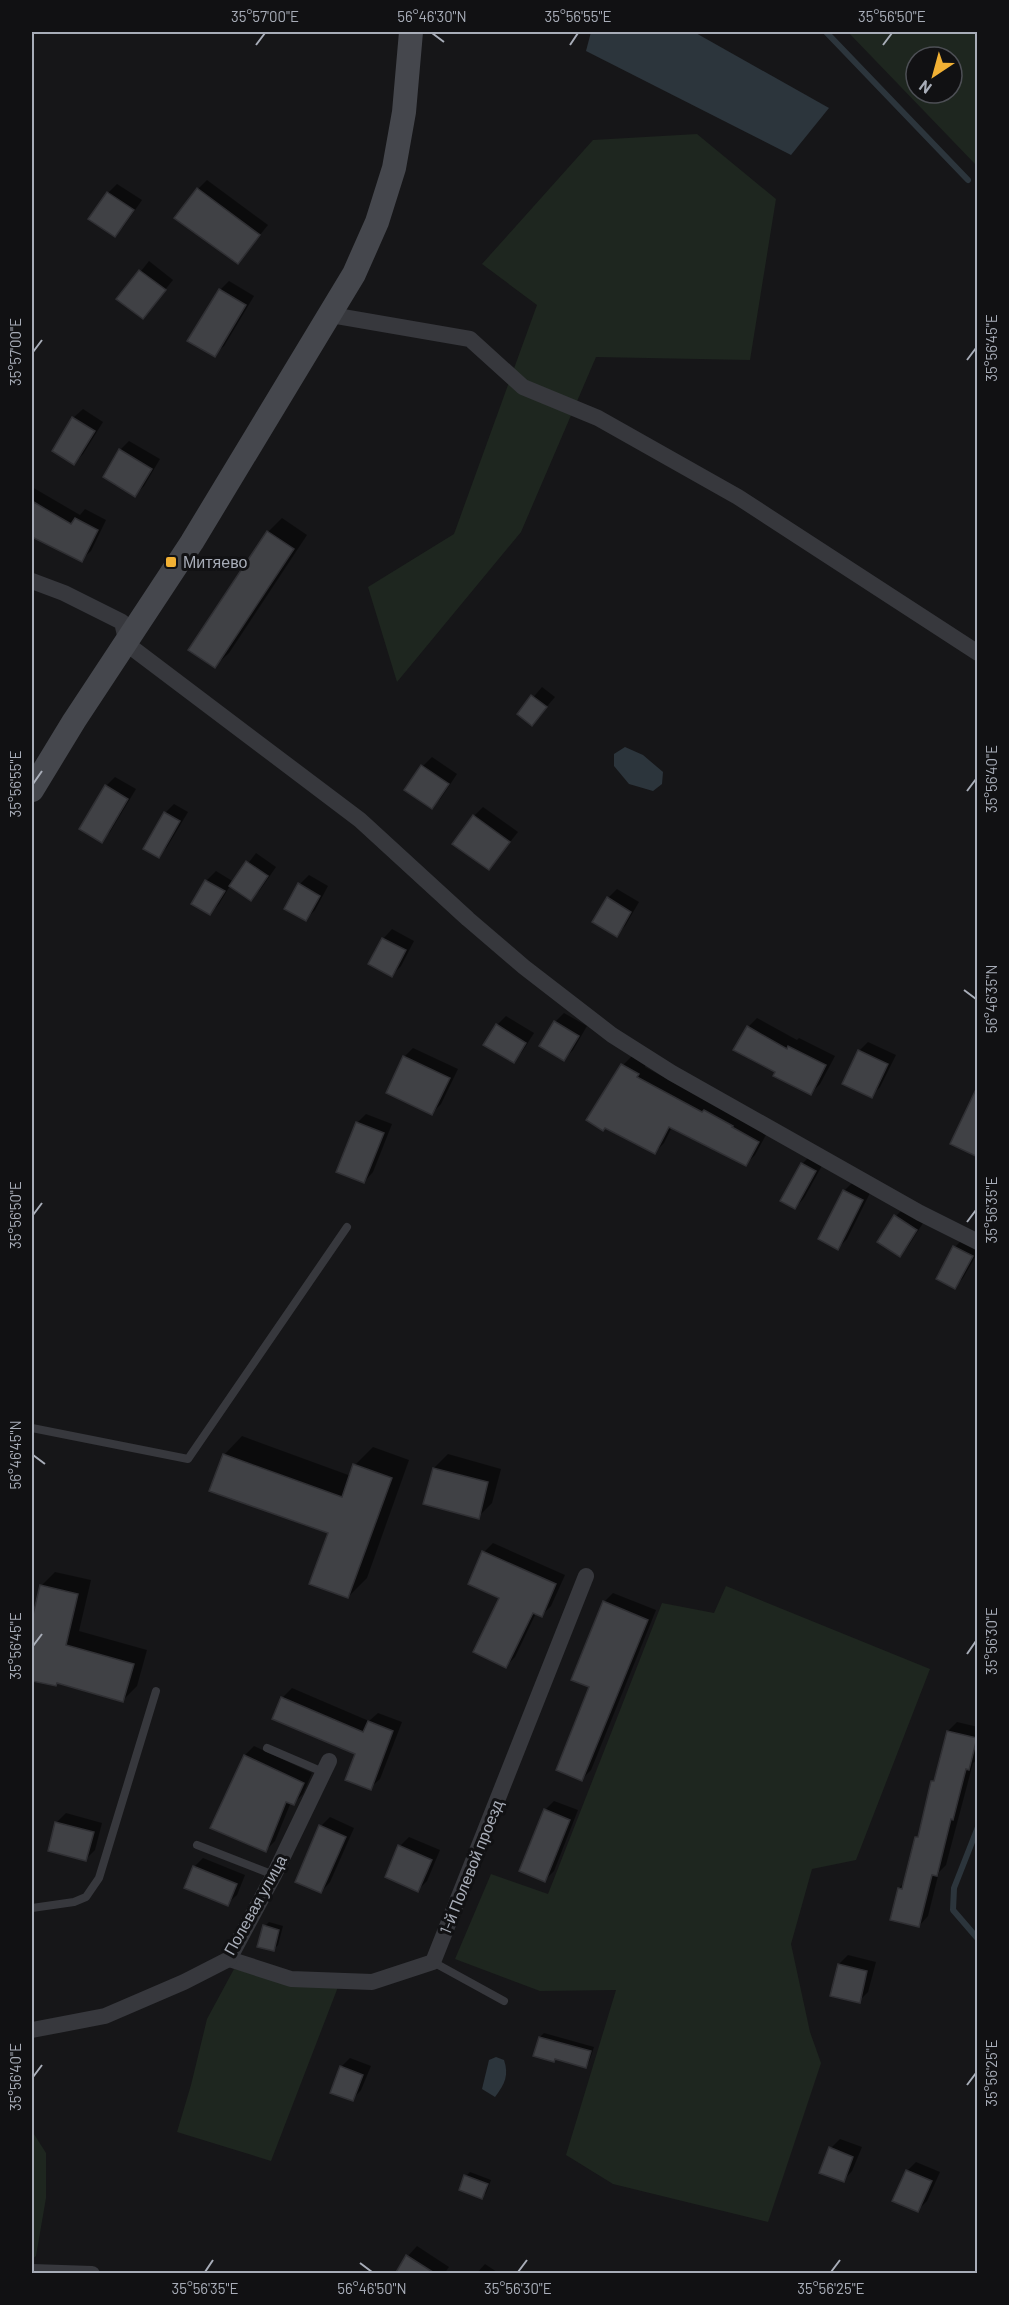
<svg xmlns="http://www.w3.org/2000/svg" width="1009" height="2305" viewBox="0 0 1009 2305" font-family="Barlow,sans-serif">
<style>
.green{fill:#1e261f;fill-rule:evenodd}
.water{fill:#2c353c}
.shadow{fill:#0007}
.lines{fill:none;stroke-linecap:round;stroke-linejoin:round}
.stream{stroke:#2c353c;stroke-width:6}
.building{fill:#404145;stroke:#303034;stroke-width:1.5}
.lane{stroke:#37383d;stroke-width:8}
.street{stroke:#37383d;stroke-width:16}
.secondary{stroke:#45474d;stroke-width:24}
.ticks{fill:none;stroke:#a8adb8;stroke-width:2}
.poi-dot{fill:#f2b134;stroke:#111113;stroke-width:2}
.labels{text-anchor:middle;stroke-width:6;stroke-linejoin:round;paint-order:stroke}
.poi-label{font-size:16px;fill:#a8adb8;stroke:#111113;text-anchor:start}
.street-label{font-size:16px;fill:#a8adb8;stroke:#111113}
.neatline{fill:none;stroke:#a8adb8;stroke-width:2}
.ticks-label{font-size:15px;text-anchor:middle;fill:#a8adb8}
</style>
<rect width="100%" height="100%" fill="#161618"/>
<!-- green -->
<g class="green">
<path d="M848,32H977V166ZM916,57H952V93H916Z"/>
<polygon points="697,134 776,199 750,360 596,357 521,532 397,682 368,587 454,534 537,305 482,264 593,140"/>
<polygon points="726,1586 930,1669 856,1860 812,1869 791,1944 810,2032 821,2063 768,2222 613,2184 566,2155 616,1990 540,1991 455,1959 491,1874 548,1894 662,1603 714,1613"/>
<polygon points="234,1969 338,1987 271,2161 177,2132 191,2085 207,2019"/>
<polygon points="32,2131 46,2153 46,2198 36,2256 32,2259"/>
</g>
<!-- water -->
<g class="water">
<polygon points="591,32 694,32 829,108 791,155 586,51"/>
<polygon points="625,747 643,755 663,772 662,784 653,791 629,784 614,766 614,754"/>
<path d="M496,2057L504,2060C509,2075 505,2084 495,2097L482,2089L489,2060Z"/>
</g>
<!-- shadow -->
<g class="shadow">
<polygon points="207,180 268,225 238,262 198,189"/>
<polygon points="117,184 142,200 124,226 115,236 108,193"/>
<polygon points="149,261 173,280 143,317 119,299"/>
<polygon points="229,281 254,296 224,346 214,355 220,290"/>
<polygon points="83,409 103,422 83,454 74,463 73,418"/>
<polygon points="129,441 160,459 144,486 135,495 120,450"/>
<polygon points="32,487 80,515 85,509 106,520 91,551 81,560 32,537"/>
<polygon points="282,518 307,535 229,653 215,666 268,532"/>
<polygon points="542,687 555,697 532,724 519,714"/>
<polygon points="432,757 457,774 441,798 432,807 406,790 423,766"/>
<polygon points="115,777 136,789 110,832 101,841 106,786"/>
<polygon points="174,804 188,812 167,847 158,857 165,813"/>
<polygon points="483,807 518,832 489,868 474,816"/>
<polygon points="256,853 276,867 260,890 251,899 230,886 219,904 210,914 193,904 206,881 216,871 234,882"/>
<polygon points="309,875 328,886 315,910 306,919 300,884"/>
<polygon points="617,889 639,902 625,926 616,935 608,898"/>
<polygon points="392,929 414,941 401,966 392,975 383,939"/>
<polygon points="564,1013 587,1026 573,1050 564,1059 555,1022"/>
<polygon points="506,1016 534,1033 522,1052 513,1061 497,1025"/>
<polygon points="757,1018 797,1040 799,1038 835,1056 820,1084 811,1093 777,1072 748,1027"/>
<polygon points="868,1042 896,1055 880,1087 871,1096 859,1051"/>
<polygon points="413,1048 458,1069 441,1104 432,1113 404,1057"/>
<polygon points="632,1056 646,1064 645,1067 767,1133 755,1155 746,1164 672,1127 664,1143 655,1152 588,1120 623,1065"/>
<polygon points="366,1114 392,1124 373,1172 364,1182 357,1123"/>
<polygon points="811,1155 824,1162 804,1198 795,1208 802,1164"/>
<polygon points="853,1182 871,1191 847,1239 838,1248 844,1191"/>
<polygon points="905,1207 925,1220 909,1245 900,1255 896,1216"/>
<polygon points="964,1238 978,1245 978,1252 963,1278 954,1287 955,1247"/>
<polygon points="242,1436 351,1476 355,1465 373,1447 409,1460 367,1578 348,1597 330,1533 224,1455"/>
<polygon points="448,1454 501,1469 492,1503 478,1517 434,1468"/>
<polygon points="493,1543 565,1575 551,1606 542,1615 536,1613 515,1657 506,1666 501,1597 484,1552"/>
<polygon points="55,1572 91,1580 79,1631 147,1650 137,1686 123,1700 58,1682 55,1685 32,1679 32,1626 41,1586"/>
<polygon points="613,1593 656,1610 591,1770 582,1779 591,1686 604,1602"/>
<polygon points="292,1688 369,1721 378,1713 402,1722 380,1779 370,1788 357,1753 274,1718 283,1697"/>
<polygon points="957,1722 978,1727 978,1759 973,1763 946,1865 939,1872 928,1916 919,1926 899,1888 906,1881 916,1837 920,1834 933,1781 937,1777 948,1731"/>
<polygon points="254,1746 312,1773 303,1794 294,1803 291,1802 275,1841 266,1850 245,1755"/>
<polygon points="554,1801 578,1810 554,1871 545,1880 545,1810"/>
<polygon points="66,1813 102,1823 95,1850 86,1859 56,1823"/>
<polygon points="330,1817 354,1828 330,1882 321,1892 321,1826"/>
<polygon points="409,1837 440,1850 427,1881 418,1890 400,1846"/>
<polygon points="203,1858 245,1875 237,1895 227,1904 194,1867"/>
<polygon points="269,1922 283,1926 278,1945 273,1950 265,1926"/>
<polygon points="848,1955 876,1962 868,1992 859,2001 839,1964"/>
<polygon points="544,2033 594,2047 589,2062 585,2066 556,2057 540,2037"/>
<polygon points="350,2058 371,2066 361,2090 352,2100 341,2067"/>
<polygon points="840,2139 862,2147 852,2171 843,2181 831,2148"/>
<polygon points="916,2162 940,2172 927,2201 918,2210 907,2171"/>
<polygon points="470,2172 491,2180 486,2193 482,2197 466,2176"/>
<polygon points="417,2246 449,2267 444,2274 396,2274 408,2256"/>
<polygon points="485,2264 500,2274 476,2274"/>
</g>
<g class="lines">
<!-- stream -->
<g class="stream">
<polyline points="826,32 968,180"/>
<polyline points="978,1827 954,1888 953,1910 978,1939"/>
</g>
</g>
<!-- building -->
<g class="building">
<polygon points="197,188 260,235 238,264 174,218"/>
<polygon points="107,192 134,210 115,237 88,219"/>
<polygon points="139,270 166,290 143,319 116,299"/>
<polygon points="219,289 246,305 215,357 187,341"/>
<polygon points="72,417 95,431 74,465 52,451"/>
<polygon points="119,449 152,469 135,497 103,477"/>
<polygon points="32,501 71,524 75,518 98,530 82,562 32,537"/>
<polygon points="267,531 294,549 215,668 188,650"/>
<polygon points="531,695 547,707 532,726 517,714"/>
<polygon points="421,765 449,784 432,809 404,790"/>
<polygon points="105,785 128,799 102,843 79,829"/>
<polygon points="164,812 180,821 159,858 143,849"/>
<polygon points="473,815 510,842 489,870 452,844"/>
<polygon points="246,861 268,876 251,901 229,886"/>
<polygon points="205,880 225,891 210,915 191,904"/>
<polygon points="298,883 320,896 306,921 284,909"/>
<polygon points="607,897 631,912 617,937 592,922"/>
<polygon points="382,938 406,950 392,977 368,964"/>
<polygon points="554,1021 579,1036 564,1061 539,1046"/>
<polygon points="496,1024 526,1043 514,1063 483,1045"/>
<polygon points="747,1026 787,1049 788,1046 826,1065 811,1095 773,1076 775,1072 733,1050"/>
<polygon points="858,1050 888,1064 872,1098 842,1084"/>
<polygon points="403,1056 450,1078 432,1115 386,1093"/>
<polygon points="621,1064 639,1074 637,1077 702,1112 704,1110 733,1126 732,1127 759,1142 746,1166 669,1127 655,1154 605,1128 603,1131 586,1120"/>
<polygon points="978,1085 978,1157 950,1144"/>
<polygon points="356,1122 384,1133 364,1183 336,1172"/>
<polygon points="801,1163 816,1171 795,1209 780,1201"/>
<polygon points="843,1190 863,1200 838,1250 818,1239"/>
<polygon points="894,1215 917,1230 900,1257 877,1242"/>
<polygon points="953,1246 973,1256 955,1289 936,1279"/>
<polygon points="223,1454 342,1497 353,1464 392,1478 348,1598 309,1584 328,1533 209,1491"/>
<polygon points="433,1468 488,1482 479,1519 423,1504"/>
<polygon points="482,1551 556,1584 542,1617 533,1613 506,1668 473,1652 499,1598 468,1584"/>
<polygon points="40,1585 78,1594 66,1645 134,1664 123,1702 57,1683 56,1686 32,1681 32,1619"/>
<polygon points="603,1601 648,1620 582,1781 556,1770 589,1687 571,1680"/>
<polygon points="281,1697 363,1732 368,1721 393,1731 371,1790 345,1780 355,1754 272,1719"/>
<polygon points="947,1731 977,1738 969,1770 966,1769 953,1820 951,1819 937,1876 932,1875 919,1927 890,1920 898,1888 902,1889 915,1837 918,1837 931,1781 934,1781"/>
<polygon points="244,1755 304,1783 294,1805 286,1802 266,1852 210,1828"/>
<polygon points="544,1809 570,1820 545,1882 519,1871"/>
<polygon points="55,1822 94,1832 86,1861 48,1851"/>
<polygon points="319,1825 346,1837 321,1893 295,1882"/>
<polygon points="398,1845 432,1860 418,1892 385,1877"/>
<polygon points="193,1866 237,1884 228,1906 184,1888"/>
<polygon points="263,1925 279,1930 274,1951 257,1947"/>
<polygon points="838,1964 867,1971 860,2003 830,1996"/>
<polygon points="539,2037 591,2051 586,2068 555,2059 554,2062 533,2056"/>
<polygon points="340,2066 363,2075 353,2101 330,2093"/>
<polygon points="829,2147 853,2157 844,2182 819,2173"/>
<polygon points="906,2170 932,2181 918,2212 892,2201"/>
<polygon points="464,2175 488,2184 482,2199 459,2190"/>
<polygon points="406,2255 436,2274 395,2274"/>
</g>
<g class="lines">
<!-- lane -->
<g class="lane">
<polyline points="32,1428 188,1459 347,1227"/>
<polyline points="267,1748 323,1772"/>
<polyline points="197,1845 274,1875"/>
<polyline points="32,1908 74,1902 86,1897 99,1878 156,1691"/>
<polyline points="433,1962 504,2001"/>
</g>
<!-- street -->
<g class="street">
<polyline points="331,315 470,339 523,387 598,418 738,497 978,653"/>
<polyline points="32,581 64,593 122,622 127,644 360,820 468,919 524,967 612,1035 672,1073 920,1213 978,1242"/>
<polyline points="229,1959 291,1979 372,1982 433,1962 586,1576"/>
<polyline points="32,2030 105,2016 184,1982 229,1959 274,1875 329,1761"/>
<polyline points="32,2272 92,2274"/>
</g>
<!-- secondary -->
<polyline class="secondary" points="32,790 74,721 192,542 354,274 377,222 394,168 404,112 411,32"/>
</g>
<!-- ticks -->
<path class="ticks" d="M432,33L444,42M256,45L265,33M570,45L578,33M883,45L892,33M33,352L42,340M967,360L976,348M33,784L42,771M967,791L976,779M964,990L976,999M33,1215L42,1203M967,1222L976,1210M33,1455L45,1464M33,1646L42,1634M967,1654L976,1641M33,2077L42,2065M967,2085L976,2073M360,2263L372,2272M205,2272L213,2260M518,2272L527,2260M831,2272L840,2260"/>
<!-- markers -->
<rect class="poi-dot" x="165" y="556" width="12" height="12" rx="3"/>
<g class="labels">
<!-- poi labels -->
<g class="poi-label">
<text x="183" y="568">Митяево</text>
</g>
<!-- street labels -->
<g class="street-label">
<text transform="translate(471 1867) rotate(-68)" y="6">1-й Полевой проезд</text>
<text transform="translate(255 1905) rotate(-61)" y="6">Полевая улица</text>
</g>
</g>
<!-- border -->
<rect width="1009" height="2305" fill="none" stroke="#111113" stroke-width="66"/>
<!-- north arrow -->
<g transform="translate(934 75) rotate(216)"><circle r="28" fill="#111113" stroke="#4d4f55" stroke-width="1.5"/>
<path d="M0-4.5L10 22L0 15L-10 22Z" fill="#f2b134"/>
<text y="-9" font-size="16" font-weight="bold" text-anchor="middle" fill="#a8adb8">N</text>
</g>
<rect x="33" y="33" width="943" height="2239" class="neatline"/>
<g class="ticks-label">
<text x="265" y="22">35°57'00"E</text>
<text x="432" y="22">56°46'30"N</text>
<text x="578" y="22">35°56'55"E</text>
<text x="892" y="22">35°56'50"E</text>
<text transform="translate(992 348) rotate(-90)" y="5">35°56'45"E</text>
<text transform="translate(16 352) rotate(-90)" y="5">35°57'00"E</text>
<text transform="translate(992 779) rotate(-90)" y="5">35°56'40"E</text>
<text transform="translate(16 784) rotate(-90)" y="5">35°56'55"E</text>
<text transform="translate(992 999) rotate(-90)" y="5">56°46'35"N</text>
<text transform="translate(992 1210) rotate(-90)" y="5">35°56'35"E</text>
<text transform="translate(16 1215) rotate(-90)" y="5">35°56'50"E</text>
<text transform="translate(16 1455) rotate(-90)" y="5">56°46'45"N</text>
<text transform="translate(992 1641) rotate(-90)" y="5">35°56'30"E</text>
<text transform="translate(16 1646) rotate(-90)" y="5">35°56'45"E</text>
<text transform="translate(992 2073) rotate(-90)" y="5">35°56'25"E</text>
<text transform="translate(16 2077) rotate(-90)" y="5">35°56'40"E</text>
<text x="205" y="2294">35°56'35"E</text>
<text x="372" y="2294">56°46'50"N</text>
<text x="518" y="2294">35°56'30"E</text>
<text x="831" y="2294">35°56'25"E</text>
</g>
</svg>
